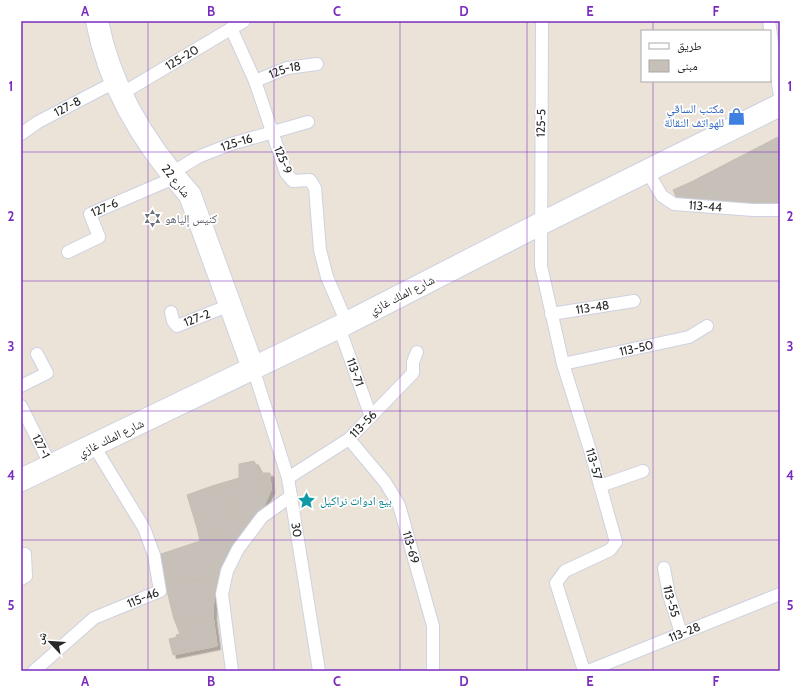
<svg xmlns="http://www.w3.org/2000/svg" width="801" height="692" viewBox="0 0 801 692" font-family="Cabin,'Noto Naskh Arabic',sans-serif">
<style>
.building{fill:#c6c0b8;stroke:#c6bfb2;filter:url(#shadow)}
.lines{fill:none;stroke-linecap:round;stroke-linejoin:round}
.lane-casing{stroke:#ced1e1;stroke-width:14}
.street-casing{stroke:#ced1e1;stroke-width:24}
.secondary-casing{stroke:#ced1e1;stroke-width:24}
.lane{stroke:#fff;stroke-width:12}
.street{stroke:#fff;stroke-width:22}
.secondary{stroke:#fff;stroke-width:22}
.grid{fill:none;stroke:#7b2cbf;stroke-width:1;stroke-opacity:0.55}
.labels{text-anchor:middle;stroke-width:3.5;stroke-linejoin:round;paint-order:stroke}
.street-label{font-size:12px;fill:#272727;stroke:#fff}
.shop-label{font-size:12px;fill:#366cbe;stroke:#fff;text-anchor:end}
.worship-label{font-size:12px;fill:#5b616d;stroke:#fff;text-anchor:start}
.culture-label{font-size:12px;fill:#0d838f;stroke:#fff;text-anchor:start}
.neatline{fill:none;stroke:#7b2cbf;stroke-width:1.5}
.grid-label{font-size:13px;text-anchor:middle;font-weight:bold;fill:#7b2cbf}
</style>
<defs>
<filter id="shadow"><feDropShadow dx="3.5" dy="3.5" stdDeviation="0" flood-color="#0004"/></filter>
</defs>
<rect width="100%" height="100%" fill="#ebe3d8"/>
<!-- building -->
<g class="building">
<polygon points="778,137 780,140 780,207 690,199 688,189 694,187 693,181"/>
<polygon points="693,181 694,187 688,189 690,199 678,201 673,190"/>
<polygon points="254,461 261,473 270,473 271,490 261,513 249,526 212,486 239,478 239,464"/>
<polygon points="212,486 249,526 232,547 197,528 187,495"/>
<polygon points="197,528 232,547 217,581 164,579 161,554 200,541"/>
<polygon points="164,579 217,581 214,593 213,616 174,619"/>
<polygon points="213,616 217,646 173,655 169,639 177,637 176,635 180,634 174,619"/>
</g>
<g class="lines">
<defs>
<g id="lane">
<path id="s1" d="M542,21L541,266L563,364L590,450L616,542L610,550L565,571L556,583L584,671"/>
<polyline points="769,21 780,97"/>
<polyline points="231,28 255,81 286,173 293,181 310,180 315,188 320,250 327,277 347,323"/>
<path id="s2" d="M255,81L287,68L317,64"/>
<path id="s3" d="M121,94L244,21"/>
<path id="s4" d="M21,134L38,122L115,82"/>
<path id="s5" d="M647,171L662,196L674,204L753,210H780"/>
<path id="s6" d="M170,174L198,157L231,144L308,122"/>
<path id="s7" d="M68,252L99,237L90,214L174,178"/>
<path id="s8" d="M171,312L173,321L177,326L230,305"/>
<path id="s9" d="M551,314L634,301"/>
<path id="s10" d="M339,327L371,417"/>
<path id="s11" d="M563,364L689,337L707,326"/>
<path id="s12" d="M253,368L288,478L319,671"/>
<polyline points="21,386 47,373 37,354"/>
<path id="s13" d="M21,406L51,466"/>
<path id="s14" d="M349,439L385,482L399,505L433,626V671"/>
<path id="s15" d="M288,478L349,439L413,373V362L417,352"/>
<polyline points="600,486 643,471"/>
<path id="s16" d="M664,568L669,595L681,633"/>
<polyline points="21,579 26,576 25,554"/>
<path id="s17" d="M34,671L94,618L160,591L154,555L144,528L94,446"/>
<polyline points="232,671 222,594 227,571 238,549 262,517 291,496"/>
<path id="s18" d="M588,671L780,594"/>
</g>
<path id="street" d="M97,21C110,89 145,145 190,195L253,368"/>
<polyline id="secondary" points="21,480 347,323 540,224 780,105"/>
</defs>
<!-- lane casing -->
<use href="#lane" class="lane-casing"/>
<!-- street casing -->
<use href="#street" class="street-casing"/>
<!-- secondary casing -->
<use href="#secondary" class="secondary-casing"/>
<!-- lane -->
<use href="#lane" class="lane"/>
<!-- street -->
<use href="#street" class="street"/>
<!-- secondary -->
<use href="#secondary" class="secondary"/>
</g>
<!-- grid -->
<path class="grid" d="M148,21V671M274,21V671M400,21V671M527,21V671M653,21V31M653,81V671M21,152H780M21,281H780M21,411H780M21,540H780"/>
<!-- icons -->
<defs>
<symbol id="shop-bare" viewBox="-9 -9 18 18"><path d="M-5-2.5h2.3a2.7 3.5 0 0 1 5.4 0H5L5.5 6h-11ZM-1.5-2.5h3a1.5 2.3 0 0 0-3 0Z" fill="#3f7fe0" stroke="#fff" stroke-width="2.5" paint-order="stroke"/></symbol>
<symbol id="synagogue-bare" viewBox="-9 -9 18 18"><path d="M0-6.5L5.6 3.2H-5.6ZM0 6.5L5.6-3.2H-5.6Z" fill="#6b7280" stroke="#fff" stroke-width="2.5" paint-order="stroke"/></symbol>
<symbol id="sight-bare" viewBox="-9 -9 18 18"><path d="M0-6L1.8-2.2L6-1.7L2.9 1.2L3.7 5.4L0 3.3L-3.7 5.4L-2.9 1.2L-6-1.7L-1.8-2.2Z" fill="#0f9aa8" stroke="#fff" stroke-width="2.5" paint-order="stroke"/></symbol>
</defs>
<g fill-rule="evenodd">
<use href="#shop-bare" x="724" y="104" width="25" height="25"/>
<use href="#synagogue-bare" x="140" y="206" width="25" height="25"/>
<use href="#sight-bare" x="294" y="488" width="25" height="25"/>
</g>
<g class="labels">
<!-- street labels -->
<g class="street-label">
<text dy="4" stroke="none"><textPath href="#s3" startOffset="71">125-20</textPath></text>
<text dy="4" stroke="none"><textPath href="#s2" startOffset="32">125-18</textPath></text>
<text dy="4" stroke="none"><textPath href="#s4" startOffset="54">127-8</textPath></text>
<text transform="translate(541 123) rotate(-89)" y="4">125-5</text>
<text dy="4" stroke="none"><textPath href="#s6" startOffset="74">125-16</textPath></text>
<text transform="translate(283 160) rotate(67)" y="4">125-9</text>
<text transform="translate(176 181) rotate(52)" y="4">شارع 22</text>
<text dy="4" stroke="none"><textPath href="#s5" startOffset="75">113-44</textPath></text>
<text dy="4" stroke="none"><textPath href="#s7" startOffset="75">127-6</textPath></text>
<text transform="translate(402 295) rotate(-27)" y="4">شارع الملك غازي</text>
<text dy="4" stroke="none"><textPath href="#s9" startOffset="42">113-48</textPath></text>
<text dy="4" stroke="none"><textPath href="#s8" startOffset="37">127-2</textPath></text>
<text dy="4" stroke="none"><textPath href="#s11" startOffset="75">113-50</textPath></text>
<text dy="4" stroke="none"><textPath href="#s10" startOffset="48">113-71</textPath></text>
<text dy="4" stroke="none"><textPath href="#s15" startOffset="93">113-56</textPath></text>
<text transform="translate(111 438) rotate(-26)" y="4">شارع الملك غازي</text>
<text dy="4" stroke="none"><textPath href="#s13" startOffset="45">127-1</textPath></text>
<text dy="4" stroke="none"><textPath href="#s1" startOffset="450">113-57</textPath></text>
<text dy="4" stroke="none"><textPath href="#s12" startOffset="168">30</textPath></text>
<text dy="4" stroke="none"><textPath href="#s14" startOffset="127">113-69</textPath></text>
<text dy="4" stroke="none"><textPath href="#s17" startOffset="133">115-46</textPath></text>
<text dy="4" stroke="none"><textPath href="#s16" startOffset="34">113-55</textPath></text>
<text dy="4" stroke="none"><textPath href="#s18" startOffset="104">113-28</textPath></text>
</g>
<!-- shop labels -->
<g class="shop-label">
<text x="724" y="113">مكتب الساقي<tspan x="724" dy="14">للهواتف النقالة</tspan></text>
</g>
<!-- worship labels -->
<g class="worship-label">
<text x="165" y="223">كنيس إلياهو</text>
</g>
<!-- culture labels -->
<g class="culture-label">
<text x="320" y="505">بيع ادوات نراكيل</text>
</g>
</g>
<!-- border -->
<rect width="801" height="692" fill="none" stroke="#ffffff" stroke-width="44"/>
<!-- legend -->
<rect x="641" y="30" width="130" height="52" fill="#ffffff" stroke="#a9a9a9"/>
<rect x="649" y="43" width="20" height="6" fill="#ffffff" stroke="#a9a9a9"/>
<text x="677" y="50" font-size="12" fill="#272727">طريق</text>
<rect x="649" y="60" width="20" height="12" fill="#c6c0b8" stroke="#a9a9a9"/>
<text x="677" y="70" font-size="12" fill="#272727">مبنى</text>
<!-- north arrow -->
<g transform="translate(50 642) rotate(295)" stroke="#ffffff" stroke-width="3" paint-order="stroke">
<path d="M0-3L7 15L0 10L-7 15Z" fill="#272727"/>
<text y="-6" font-size="11" font-weight="bold" text-anchor="middle" fill="#272727">ش</text>
</g>
<rect x="22" y="22" width="757" height="648" class="neatline"/>
<g class="grid-label">
<text x="85" y="16">A</text>
<text x="211" y="16">B</text>
<text x="337" y="16">C</text>
<text x="464" y="16">D</text>
<text x="590" y="16">E</text>
<text x="716" y="16">F</text>
<text x="11" y="91">1</text>
<text x="790" y="91">1</text>
<text x="11" y="221">2</text>
<text x="790" y="221">2</text>
<text x="11" y="351">3</text>
<text x="790" y="351">3</text>
<text x="11" y="480">4</text>
<text x="790" y="480">4</text>
<text x="11" y="610">5</text>
<text x="790" y="610">5</text>
<text x="85" y="686">A</text>
<text x="211" y="686">B</text>
<text x="337" y="686">C</text>
<text x="464" y="686">D</text>
<text x="590" y="686">E</text>
<text x="716" y="686">F</text>
</g>
</svg>
